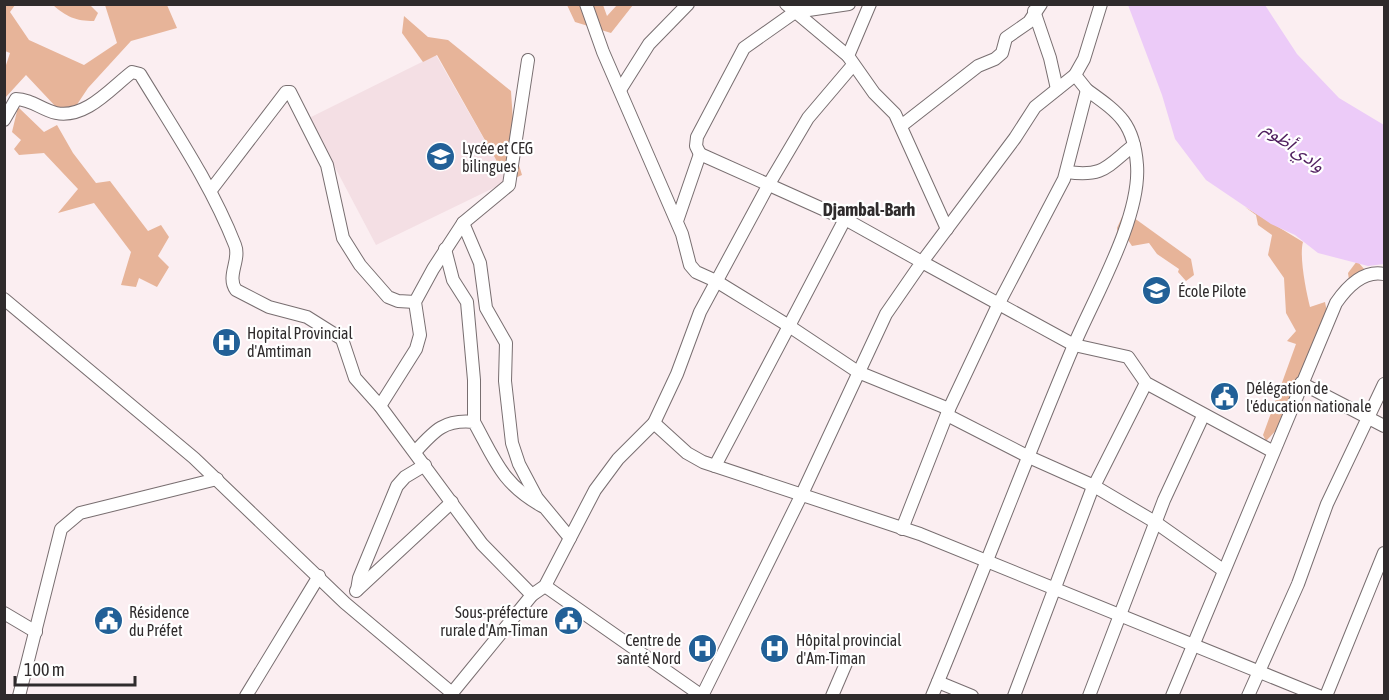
<svg xmlns="http://www.w3.org/2000/svg" width="1389" height="700" viewBox="0 0 1389 700" font-family="'Asap Condensed','Noto Sans Arabic',sans-serif">
<style>
.built{fill:#f4dfe4}
.green{fill:#e7b499}
.water{fill:#eccbf8}
.lines{fill:none;stroke-linecap:round;stroke-linejoin:round}
.minor-casing{stroke:#786e70;stroke-width:14}
.minor{stroke:#fff;stroke-width:12}
.labels{text-anchor:middle;stroke-width:4.5;stroke-linejoin:round;paint-order:stroke}
.poi-label{font-size:16px;fill:#2f2b2c;stroke:#fff;text-anchor:start}
.water-label{font-size:18px;font-style:italic;fill:#4f1d5e;stroke:#fff}
.neighbourhood-label{font-size:18px;font-weight:bold;fill:#2f2b2c;stroke:#fff}
</style>
<rect width="100%" height="100%" fill="#fbeef1"/>
<!-- built -->
<polygon class="built" points="436,55 508,181 376,245 309,118"/>
<!-- green -->
<g class="green">
<polygon points="5,5 15,5 10,12 29,40 84,65 117,43 105,5 167,5 177,28 131,41 88,88 76,106 57,108 26,75 5,98 5,68 10,53 5,51"/>
<path d="M53,5H90L98,13L94,21C75,21 67,17 53,5Z"/>
<polygon points="567,5 603,5 607,16 617,5 633,5 611,33 575,22"/>
<polygon points="404,16 428,37 448,40 511,91 515,152 522,175 508,181 437,55 423,62 402,33"/>
<polygon points="18,107 44,132 57,125 73,153 96,183 110,181 148,231 161,225 169,237 158,256 169,267 157,287 139,278 136,287 121,285 131,252 94,203 58,213 78,189 44,153 19,155 14,149 21,140 12,132"/>
<path d="M1245,207L1303,242C1299,256 1306,291 1310,307L1325,302L1327,312L1283,423L1266,441L1263,435L1296,344L1287,341L1296,331L1286,313L1284,278L1268,255L1272,235L1258,225L1256,215Z"/>
<polygon points="1130,215 1191,259 1194,275 1186,281 1178,272 1179,269 1157,254 1149,243 1132,246 1126,237 1118,234 1117,228 1122,217"/>
<polygon points="1357,261 1365,270 1358,280 1349,280 1348,273"/>
</g>
<!-- water -->
<polygon class="water" points="1128,5 1265,5 1297,54 1339,98 1384,125 1384,264 1368,266 1318,253 1295,235 1271,224 1206,180 1175,139 1162,95"/>
<g class="lines">
<defs>
<g id="minor">
<polyline points="586,4 603,52 682,234 690,265 696,272 716,281 789,326 845,219 700,154 677,221"/>
<polyline points="786,4 848,56"/>
<polyline points="870,4 848,56 874,93 895,114 947,229"/>
<polyline points="1034,11 1050,58 1057,89"/>
<polyline points="1075,75 1084,59 1101,4"/>
<polyline points="620,90 649,44 688,4"/>
<polyline points="1087,90 1075,75 1035,107 1015,138 922,262 1074,345 1128,357 1146,383 1272,451"/>
<path d="M4,120L16,99C31,99 42,110 56,113C86,119 111,88 132,72L140,74C174,130 211,184 235,245C241,260 226,276 236,290L269,307L307,317L342,339L355,378L380,406L482,544L532,595"/>
<polyline points="901,126 978,66 995,59 1002,53 1006,38 1029,22 1041,4"/>
<polyline points="700,154 696,146 697,137 744,48 795,12 849,4"/>
<path d="M1067,172C1104,177 1106,167 1134,145"/>
<polyline points="211,190 286,92 290,92 327,165 343,238 360,265 388,297 398,301 415,302"/>
<polyline points="463,223 480,263 486,308 506,343 505,381 512,443 519,464 537,498 570,538"/>
<polyline points="445,249 453,280 467,302 474,380 474,422"/>
<polyline points="4,299 194,458 345,603 452,693 532,595 545,586 595,490 618,459 654,423 687,453 703,462 920,534 1319,696"/>
<polyline points="1301,383 1384,426"/>
<polyline points="380,406 416,349 420,335 415,302 433,269 463,223 509,185 528,60"/>
<polyline points="947,415 1029,457 1094,486 1155,522 1223,570"/>
<polyline points="654,423 677,374 700,312 769,184 808,118 853,65"/>
<path d="M415,452C434,431 444,419 474,422C495,460 502,484 542,506"/>
<polyline points="715,466 789,326 858,372 949,409"/>
<path d="M902,529L949,409L999,303L1064,179L1087,90C1119,113 1134,123 1137,165C1141,217 1095,296 1074,345C1025,461 981,579 932,696"/>
<polyline points="545,586 702,696"/>
<polyline points="357,590 359,578 397,486 405,477 425,465"/>
<polyline points="356,591 452,502"/>
<polyline points="4,613 36,632"/>
<polyline points="938,682 972,696"/>
<polyline points="19,696 61,529 80,513 217,479"/>
<polyline points="246,696 319,576"/>
<polyline points="702,696 802,494 886,314 922,262 845,219"/>
<polyline points="832,696 847,661"/>
<polyline points="1014,696 1091,492 1146,383"/>
<polyline points="1089,696 1164,500 1203,416"/>
<path d="M1172,696L1336,303C1347,287 1364,270 1384,274"/>
<polyline points="1248,696 1298,584 1327,504 1384,384"/>
<polyline points="1326,696 1384,553"/>
</g>
</defs>
<!-- minor casing -->
<use href="#minor" class="minor-casing"/>
<!-- minor -->
<use href="#minor" class="minor"/>
</g>
<!-- icons -->
<defs>
<symbol id="university-disc" viewBox="-11 -11 22 22"><circle r="9.5" fill="#226097" stroke="#fff"/><path d="M0-5L7-2L0 1L-7-2ZM-4 1L0 2.5L4 1V4Q0 6-4 4Z" fill="#fff"/></symbol>
<symbol id="school-disc" viewBox="-11 -11 22 22"><circle r="9.5" fill="#226097" stroke="#fff"/><path d="M0-5L7-2L0 1L-7-2ZM-4 1L0 2.5L4 1V4Q0 6-4 4Z" fill="#fff"/></symbol>
<symbol id="hospital-disc" viewBox="-11 -11 22 22"><circle r="9.5" fill="#226097" stroke="#fff"/><path d="M-5-5h3v3.5h4V-5h3V5h-3V1.5h-4V5h-3Z" fill="#fff"/></symbol>
<symbol id="civic-disc" viewBox="-11 -11 22 22"><circle r="9.5" fill="#226097" stroke="#fff"/><path d="M-.6-6.5H3V-4.5H.6V-3L4-1V1h2V6H-6V1h2V-1L-.6-3ZM-1.2 2.5V6h2.4V2.5Z" fill="#fff"/></symbol>
</defs>
<g fill-rule="evenodd">
<use href="#university-disc" x="424" y="140" width="33" height="33"/>
<use href="#school-disc" x="1140" y="274" width="33" height="33"/>
<use href="#hospital-disc" x="210" y="326" width="33" height="33"/>
<use href="#civic-disc" x="1208" y="380" width="33" height="33"/>
<use href="#civic-disc" x="92" y="604" width="33" height="33"/>
<use href="#civic-disc" x="552" y="604" width="33" height="33"/>
<use href="#hospital-disc" x="686" y="632" width="33" height="33"/>
<use href="#hospital-disc" x="758" y="632" width="33" height="33"/>
</g>
<g class="labels">
<!-- poi labels -->
<g class="poi-label">
<text x="462" y="154">Lycée et CEG<tspan x="462" dy="18">bilingues</tspan></text>
<text x="1178" y="297">École Pilote</text>
<text x="247" y="339">Hopital Provincial<tspan x="247" dy="18">d'Amtiman</tspan></text>
<text x="1246" y="394">Délégation de<tspan x="1246" dy="18">l'éducation nationale</tspan></text>
<text x="129" y="618">Résidence<tspan x="129" dy="18">du Préfet</tspan></text>
<text x="548" y="618" text-anchor="end">Sous-préfecture<tspan x="548" dy="18">rurale d'Am-Timan</tspan></text>
<text x="681" y="646" text-anchor="end">Centre de<tspan x="681" dy="18">santé Nord</tspan></text>
<text x="796" y="646">Hôpital provincial<tspan x="796" dy="18">d'Am-Timan</tspan></text>
</g>
<!-- water labels -->
<g class="water-label">
<text transform="translate(1294 147) rotate(36)" y="6">وادي أظوم</text>
</g>
<!-- neighbourhood labels -->
<g class="neighbourhood-label">
<text x="869" y="216">Djambal-Barh</text>
</g>
</g>
<!-- border -->
<rect width="1389" height="700" fill="none" stroke="#2f2b2c" stroke-width="12"/>
<!-- scale -->
<path d="M15 676v9h120v-9" fill="none" stroke="#2f2b2c" stroke-width="3"/>
<text x="24" y="676" font-size="18" fill="#2f2b2c" stroke="#ffffff" stroke-width="4.5" paint-order="stroke">100 m</text>
</svg>
